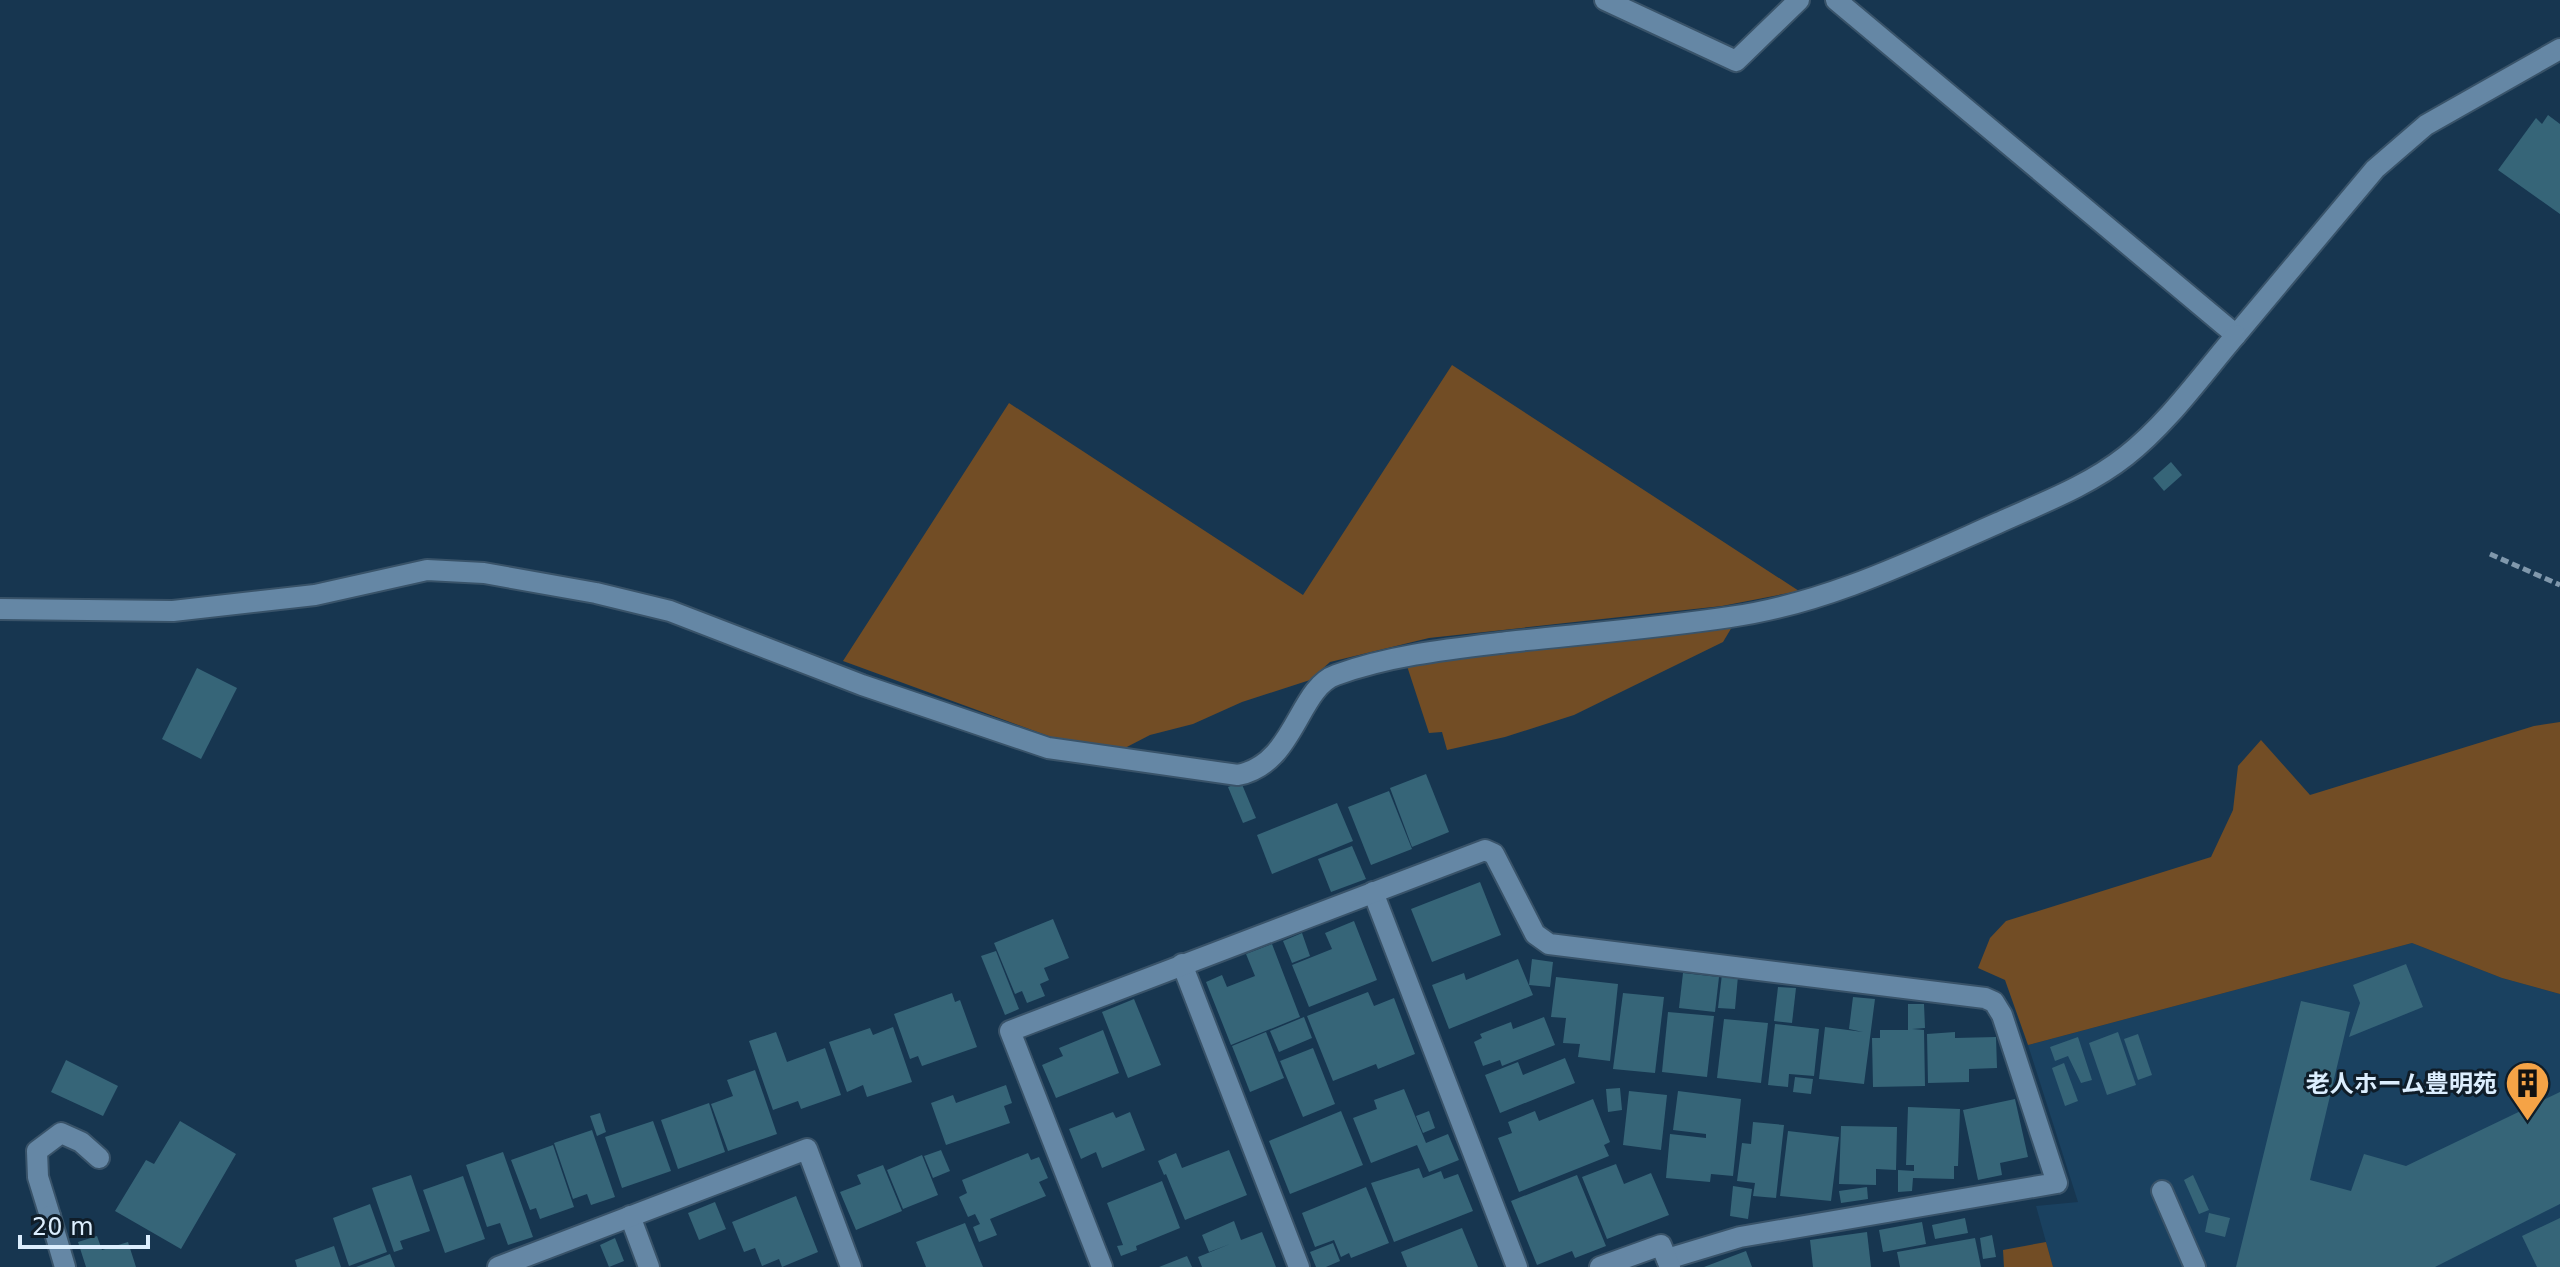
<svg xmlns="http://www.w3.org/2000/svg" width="2560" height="1267" viewBox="0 0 2560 1267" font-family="'DejaVu Sans','Noto Sans JP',sans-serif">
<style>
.built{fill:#1a4160}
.green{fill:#724d25}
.building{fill:#366578}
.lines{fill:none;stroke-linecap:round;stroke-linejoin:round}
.service-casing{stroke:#395369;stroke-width:24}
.minor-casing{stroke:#395369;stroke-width:24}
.path{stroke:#8098ac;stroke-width:5;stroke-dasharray:8 4;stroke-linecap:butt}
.service{stroke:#6587a5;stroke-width:20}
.minor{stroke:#6587a5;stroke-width:20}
.labels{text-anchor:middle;stroke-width:6;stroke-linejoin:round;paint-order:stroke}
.poi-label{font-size:24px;font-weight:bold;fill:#dceefe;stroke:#0f1d29;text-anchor:end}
</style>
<rect width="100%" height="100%" fill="#173650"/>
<!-- built -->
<polygon class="built" points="2412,943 2502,978 2560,994 2560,1267 2053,1267 2036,1206 2078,1202 2028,1045"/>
<!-- green -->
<g class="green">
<polygon points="1452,365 1799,591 1722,606 1429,638 1330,662 1310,680 1242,702 1193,724 1150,735 1121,750 1051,737 843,661 1009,403 1303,595"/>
<polygon points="1732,627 1723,642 1574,715 1505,737 1447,750 1442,732 1429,733 1407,666 1425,661"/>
<polygon points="2560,722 2560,994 2502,978 2412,943 2028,1045 2005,980 1978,968 1990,938 2006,921 2211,857 2233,810 2238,766 2261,740 2310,795 2534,726"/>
<polygon points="2046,1242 2053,1267 2004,1267 2003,1250"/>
</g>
<!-- building -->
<g class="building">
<polygon points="2548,115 2560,124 2560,214 2498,170 2536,118 2542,124"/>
<polygon points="2171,462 2182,475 2164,491 2153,478"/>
<polygon points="197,668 237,688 201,759 162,739"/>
<polygon points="1426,774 1449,832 1412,847 1390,788"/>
<polygon points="1241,782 1256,818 1243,823 1228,787"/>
<polygon points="1389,791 1412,849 1371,865 1348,807"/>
<polygon points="1337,803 1353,841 1272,874 1257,835"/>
<polygon points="1352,846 1366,879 1331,892 1318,859"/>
<polygon points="1480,882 1501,935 1432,962 1411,909"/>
<polygon points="1053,919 1069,958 1044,968 1049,980 1040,984 1045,996 1027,1003 1022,991 1015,994 994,943"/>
<polygon points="1354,921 1377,980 1309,1007 1292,965 1332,949 1325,933"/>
<polygon points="1302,933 1310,956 1292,963 1283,941"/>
<polygon points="1272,944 1300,1017 1231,1045 1206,982 1222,975 1227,987 1255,976 1246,954"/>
<polygon points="996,951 1019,1009 1005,1015 981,956"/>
<polygon points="1518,959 1533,995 1449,1029 1432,985 1464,973 1466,980"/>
<polygon points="1532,959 1553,962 1550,987 1529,985"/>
<polygon points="2406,964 2423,1007 2349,1037 2360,1003 2353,985"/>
<polygon points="1683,973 1719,977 1715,1012 1679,1008"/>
<polygon points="1722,974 1738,976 1735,1009 1718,1008"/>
<polygon points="1556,977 1618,984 1610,1061 1578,1057 1580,1044 1563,1043 1566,1018 1551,1017"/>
<polygon points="1778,987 1796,988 1792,1023 1774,1021"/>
<polygon points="1368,992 1374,1006 1394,998 1415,1054 1378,1069 1376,1064 1333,1081 1307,1016"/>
<polygon points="952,993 955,1002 960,1000 977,1047 922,1066 918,1056 910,1059 894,1014"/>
<polygon points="1623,993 1664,997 1655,1073 1613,1069"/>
<polygon points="1853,997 1875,999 1864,1084 1819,1079 1825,1027 1863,1032 1849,1029"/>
<polygon points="1134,999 1161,1065 1128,1078 1102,1012"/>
<polygon points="2301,1001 2350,1012 2310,1180 2351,1191 2364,1154 2406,1166 2560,1092 2560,1204 2435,1267 2236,1267"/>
<polygon points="1908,1004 1924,1004 1925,1028 1912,1029 1924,1030 1925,1086 1873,1087 1872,1038 1880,1038 1880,1030 1908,1030"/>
<polygon points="1668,1012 1714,1016 1707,1077 1662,1072"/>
<polygon points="1304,1017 1312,1038 1279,1052 1270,1031"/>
<polygon points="1544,1017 1555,1045 1502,1066 1500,1060 1483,1066 1474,1042 1482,1038 1480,1034 1511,1022 1513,1029"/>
<polygon points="1724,1019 1768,1023 1761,1083 1717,1078"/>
<polygon points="1775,1024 1819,1029 1814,1076 1789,1074 1788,1087 1768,1085"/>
<polygon points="893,1027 912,1082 867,1097 863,1085 847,1092 829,1042 870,1028 873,1035"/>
<polygon points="1103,1030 1119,1073 1056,1098 1042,1065 1063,1056 1059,1048"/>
<polygon points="776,1032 787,1062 825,1048 841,1095 801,1109 798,1101 773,1110 749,1041"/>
<polygon points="1266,1032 1284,1078 1250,1092 1232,1046"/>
<polygon points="1955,1032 1955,1038 1996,1037 1997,1068 1969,1069 1969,1082 1928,1083 1927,1034"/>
<polygon points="2118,1032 2136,1085 2107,1095 2089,1043"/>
<polygon points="2138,1034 2152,1075 2138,1080 2124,1039"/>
<polygon points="2078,1037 2092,1080 2081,1083 2068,1056 2055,1061 2050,1047"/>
<polygon points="1313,1048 1335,1104 1303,1117 1280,1061"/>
<polygon points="1565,1058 1575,1083 1500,1113 1485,1075 1518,1062 1523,1075"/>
<polygon points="66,1060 118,1086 103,1116 51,1092"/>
<polygon points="2064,1063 2078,1101 2065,1106 2052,1068"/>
<polygon points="755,1070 777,1134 728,1151 711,1104 733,1096 727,1080"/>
<polygon points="1795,1077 1813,1079 1811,1094 1793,1092"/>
<polygon points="1006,1085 1012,1103 1004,1106 1010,1123 946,1145 931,1103 953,1095 956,1103"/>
<polygon points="1620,1088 1622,1110 1608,1112 1606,1089"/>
<polygon points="1404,1089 1426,1143 1448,1134 1459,1160 1429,1172 1417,1145 1371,1163 1353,1118 1377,1109 1374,1100"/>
<polygon points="1629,1091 1667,1095 1661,1150 1623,1145"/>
<polygon points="1678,1091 1741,1099 1733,1176 1711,1174 1710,1182 1666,1178 1670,1134 1706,1138 1706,1134 1673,1130"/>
<polygon points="1593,1099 1610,1142 1604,1145 1609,1156 1519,1192 1498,1138 1512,1133 1508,1122 1535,1111 1539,1121"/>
<polygon points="2015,1099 2028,1157 2000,1163 2002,1175 1978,1180 1963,1110"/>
<polygon points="709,1103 725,1152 678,1169 661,1120"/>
<polygon points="1908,1107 1960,1109 1958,1166 1954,1166 1954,1179 1913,1178 1912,1191 1898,1192 1898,1170 1914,1171 1914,1165 1906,1165"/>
<polygon points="1341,1111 1363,1165 1290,1194 1269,1141"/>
<polygon points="1429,1111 1435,1128 1423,1133 1416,1116"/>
<polygon points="1113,1112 1116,1118 1130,1112 1145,1150 1102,1168 1096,1152 1081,1159 1069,1129"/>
<polygon points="600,1113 606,1132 597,1136 590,1116"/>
<polygon points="180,1121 236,1154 181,1249 115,1211 146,1160 154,1164"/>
<polygon points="653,1121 671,1171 622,1188 605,1137"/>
<polygon points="1753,1122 1784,1125 1776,1198 1753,1196 1755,1183 1737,1181 1742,1143 1751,1144"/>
<polygon points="1841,1126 1897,1127 1896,1170 1876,1169 1876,1185 1839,1184"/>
<polygon points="592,1130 615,1197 591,1205 587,1194 573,1199 554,1143"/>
<polygon points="1788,1131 1839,1137 1831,1201 1780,1196"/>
<polygon points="553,1145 574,1207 540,1219 536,1208 530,1210 511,1160"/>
<polygon points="941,1150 950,1171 933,1178 924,1156"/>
<polygon points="1229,1150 1247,1195 1185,1220 1166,1174 1164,1175 1158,1161 1176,1153 1182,1168"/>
<polygon points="503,1152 533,1237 508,1245 500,1223 487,1227 466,1165"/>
<polygon points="1028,1153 1031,1160 1039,1157 1048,1178 1039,1182 1046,1196 990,1219 997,1235 979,1242 973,1227 980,1224 975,1214 968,1217 959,1197 967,1193 962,1180"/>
<polygon points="922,1155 938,1195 903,1209 887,1170"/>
<polygon points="1616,1164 1624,1184 1651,1173 1669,1215 1607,1239 1582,1177"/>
<polygon points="883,1165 902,1211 856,1230 840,1192 861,1184 857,1175"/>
<polygon points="1419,1168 1423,1178 1441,1171 1444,1179 1458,1174 1473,1211 1394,1242 1371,1183"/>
<polygon points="411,1175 430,1231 400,1241 403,1249 394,1252 372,1188"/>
<polygon points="1577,1175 1606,1246 1575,1258 1572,1251 1537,1265 1511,1201"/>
<polygon points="2193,1175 2209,1210 2199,1214 2184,1180"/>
<polygon points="463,1176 485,1239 445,1253 423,1190"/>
<polygon points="1162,1181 1180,1228 1136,1246 1137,1250 1121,1256 1117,1246 1123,1245 1107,1203"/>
<polygon points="1733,1186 1752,1189 1748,1219 1730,1216"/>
<polygon points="1366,1187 1389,1243 1351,1258 1349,1253 1341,1257 1334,1240 1315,1247 1302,1213"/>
<polygon points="1867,1187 1868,1199 1841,1203 1839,1191"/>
<polygon points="796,1196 818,1252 782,1267 779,1259 762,1266 755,1248 744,1252 732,1222"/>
<polygon points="715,1202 726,1229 699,1240 688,1213"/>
<polygon points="370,1204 387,1252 349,1266 333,1218"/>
<polygon points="2209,1213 2230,1218 2225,1237 2205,1232"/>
<polygon points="1965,1218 1968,1233 1935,1239 1932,1225"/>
<polygon points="2560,1218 2560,1267 2537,1267 2522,1236"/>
<polygon points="1234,1221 1241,1240 1262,1232 1276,1267 1202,1267 1198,1257 1230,1244 1209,1252 1202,1235"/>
<polygon points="1922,1222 1926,1244 1883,1252 1879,1230"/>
<polygon points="965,1223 983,1267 926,1267 916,1242"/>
<polygon points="1462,1228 1478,1267 1407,1267 1401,1252"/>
<polygon points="1867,1232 1871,1267 1813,1267 1810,1240"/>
<polygon points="1992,1235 1996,1257 1983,1259 1980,1238"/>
<polygon points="97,1236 102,1250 128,1242 136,1267 86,1267 78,1242"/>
<polygon points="615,1238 624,1261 609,1267 600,1245"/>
<polygon points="1975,1238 1981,1267 1900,1267 1897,1252"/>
<polygon points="1333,1243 1340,1261 1326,1267 1316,1267 1310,1252"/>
<polygon points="334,1246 341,1267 297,1267 295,1260"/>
<polygon points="1746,1251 1752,1267 1704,1267"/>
<polygon points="390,1254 395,1267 356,1267"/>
<polygon points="1187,1256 1192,1267 1159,1267"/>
</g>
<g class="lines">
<defs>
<g id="service">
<polyline points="2162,1191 2195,1267"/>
<polyline points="50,1216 38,1177 37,1151 61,1133 81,1142 99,1158"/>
</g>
<g id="minor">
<polyline points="1605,0 1736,61 1799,0"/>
<polyline points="1836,0 2236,335 2375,169 2426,125 2560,49"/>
<path d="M0,609L173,611L315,595L427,570L484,573L596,593L670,611L862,685L1048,748L1238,775C1295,764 1298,688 1336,675C1391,655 1450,649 1508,642C1582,634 1657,628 1730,617C1824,604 1912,561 1998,523C2042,503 2088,486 2126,456C2168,423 2201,376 2236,335"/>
<polyline points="1373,892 1517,1267"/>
<polyline points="1182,964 1299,1267"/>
<polyline points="50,1216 65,1267"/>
<polyline points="630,1216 649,1267"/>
<polyline points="498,1267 807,1149 851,1267"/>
<polyline points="1102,1267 1010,1031 1485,850 1494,854 1535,934 1549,944 1985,998 1994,1002 2002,1015 2057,1183 1740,1237 1667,1259"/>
<polyline points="1600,1267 1661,1245 1670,1267"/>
</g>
</defs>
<!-- service casing -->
<use href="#service" class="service-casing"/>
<!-- minor casing -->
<use href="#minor" class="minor-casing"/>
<!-- path -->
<polyline class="path" points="2490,554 2560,585"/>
<!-- service -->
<use href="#service" class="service"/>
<!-- minor -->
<use href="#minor" class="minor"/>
</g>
<!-- icons -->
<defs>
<symbol id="building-pin" viewBox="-11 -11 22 30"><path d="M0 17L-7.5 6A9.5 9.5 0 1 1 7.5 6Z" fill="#f5a346" stroke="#0f1d29"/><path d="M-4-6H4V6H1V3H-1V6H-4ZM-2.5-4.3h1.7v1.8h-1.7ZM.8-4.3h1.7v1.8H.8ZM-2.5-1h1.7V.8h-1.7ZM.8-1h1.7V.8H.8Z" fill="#111"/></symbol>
</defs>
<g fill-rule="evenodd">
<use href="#building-pin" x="2502" y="1058" width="51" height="69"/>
</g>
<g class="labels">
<!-- poi labels -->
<g class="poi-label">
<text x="2497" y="1092">老人ホーム豊明苑</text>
</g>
</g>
<!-- scale -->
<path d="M20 1235v12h128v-12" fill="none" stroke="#dceefe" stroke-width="4"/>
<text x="32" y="1235" font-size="24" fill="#dceefe" stroke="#0f1d29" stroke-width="6" paint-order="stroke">20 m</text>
</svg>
